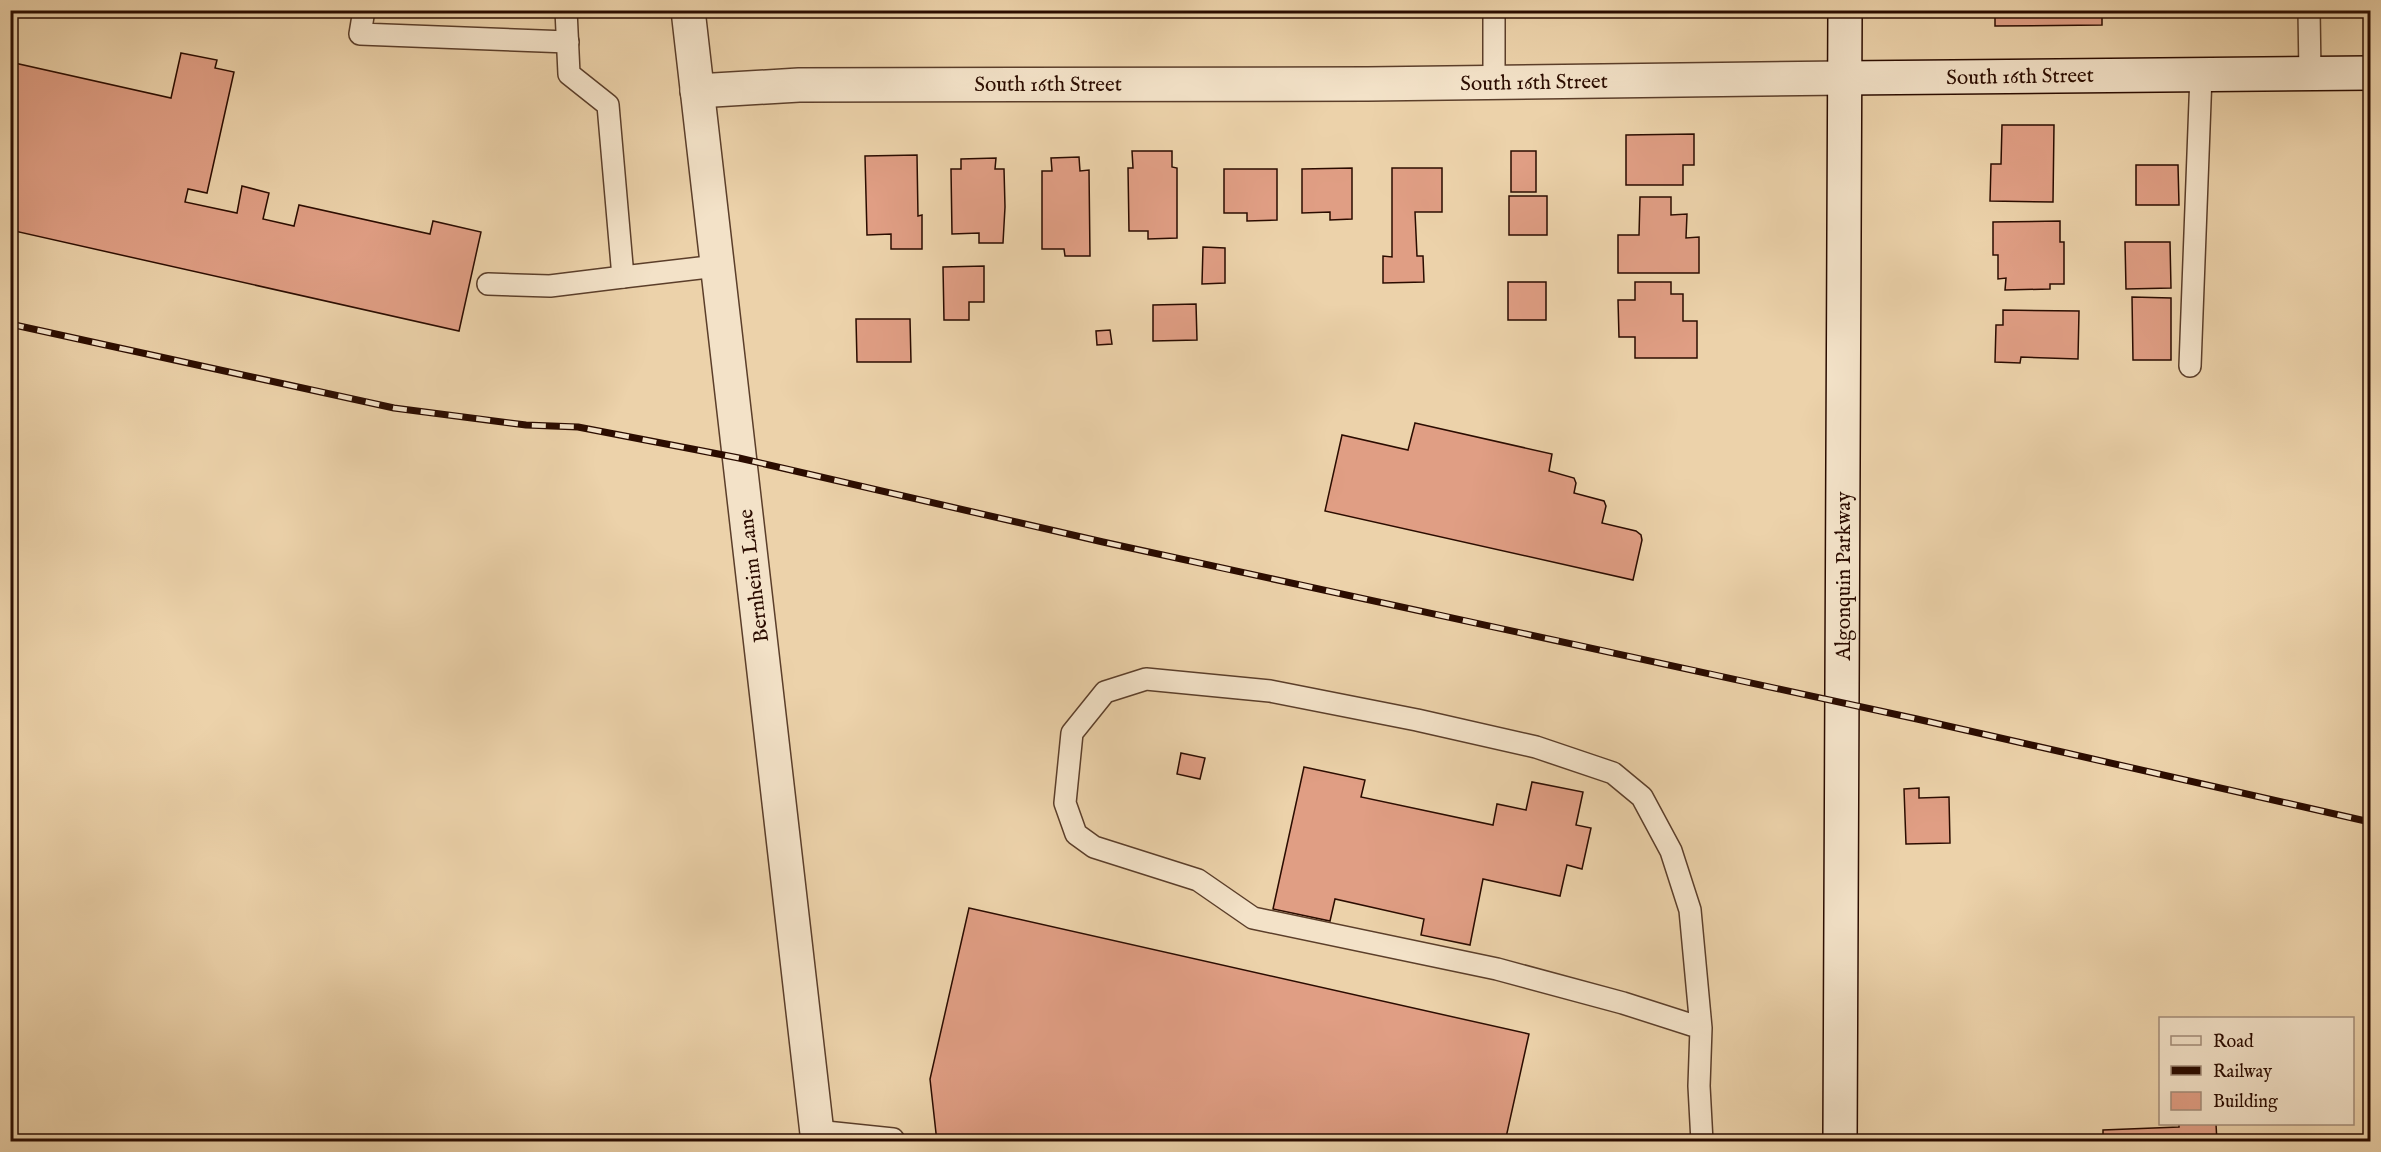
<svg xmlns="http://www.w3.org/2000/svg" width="2381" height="1152" viewBox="0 0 2381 1152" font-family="'IM FELL English',serif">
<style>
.building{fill:#e09e84;stroke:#2b0c00;stroke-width:1.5}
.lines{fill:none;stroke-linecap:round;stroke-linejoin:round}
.lane-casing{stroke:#5b3e2a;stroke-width:24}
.street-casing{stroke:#5b3e2a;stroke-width:36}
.secondary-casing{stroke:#2b0c00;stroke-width:36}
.lane{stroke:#f3e2c8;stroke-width:21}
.street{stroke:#f3e2c8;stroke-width:33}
.secondary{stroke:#f3e2c8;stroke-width:33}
.rail-casing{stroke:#2b0c00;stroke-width:7}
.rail{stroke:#f3e2c8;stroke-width:4.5;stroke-dasharray:14;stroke-linecap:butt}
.labels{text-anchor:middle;stroke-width:4.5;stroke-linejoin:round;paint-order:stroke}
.street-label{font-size:21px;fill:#2b0c00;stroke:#f3e2c8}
</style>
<rect width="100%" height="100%" fill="#ecd2aa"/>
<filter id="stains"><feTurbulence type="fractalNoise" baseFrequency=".00333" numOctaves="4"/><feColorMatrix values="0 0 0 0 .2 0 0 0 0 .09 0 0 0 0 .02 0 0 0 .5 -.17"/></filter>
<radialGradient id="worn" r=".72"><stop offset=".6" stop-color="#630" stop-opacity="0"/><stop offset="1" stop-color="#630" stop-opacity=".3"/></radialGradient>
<!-- building -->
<g class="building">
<polygon points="867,10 918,10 918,15 867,16"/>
<polygon points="1995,10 2102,10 2102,25 1995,26"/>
<polygon points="181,53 217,60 215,68 234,72 207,193 188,189 185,202 237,213 242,186 269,193 263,219 294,226 299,205 430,234 433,221 481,232 459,331 10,230 10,62 171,98"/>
<polygon points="2002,125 2054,125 2053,202 1990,201 1991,164 2001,164"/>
<polygon points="1694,134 1694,165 1683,165 1683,185 1626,185 1626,135"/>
<polygon points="1132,151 1172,151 1172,167 1177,168 1177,238 1148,239 1148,231 1129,231 1128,168 1133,168"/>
<rect x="1511" y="151" width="25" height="41"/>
<polygon points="917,155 918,216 922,215 922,249 891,249 891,234 867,235 865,156"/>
<polygon points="1079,157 1080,171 1089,170 1090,256 1065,256 1064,249 1042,249 1042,171 1052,171 1051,158"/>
<polygon points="996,158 995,169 1004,169 1005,207 1003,243 979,243 979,233 952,234 951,169 961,169 961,159"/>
<polygon points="2136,165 2178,165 2179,205 2136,205"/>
<polygon points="1352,168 1352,219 1330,220 1330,212 1302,213 1302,169"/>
<polygon points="1392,168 1442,168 1442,212 1415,212 1417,256 1423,256 1424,282 1383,283 1383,256 1392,257"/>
<polygon points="1224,169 1277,169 1277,220 1247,221 1247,213 1224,213"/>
<rect x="1509" y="196" width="38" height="39"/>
<polygon points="1640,197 1671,197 1671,215 1687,214 1686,238 1699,237 1699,273 1618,273 1618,235 1639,235"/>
<polygon points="2060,221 2060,242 2064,242 2064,284 2050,284 2050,289 2005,290 2006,278 1998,279 1998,255 1993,255 1993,222"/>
<polygon points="2125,242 2170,242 2171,288 2126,289"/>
<polygon points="1203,247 1225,248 1225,283 1202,284"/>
<polygon points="984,266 984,302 969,302 969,320 944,320 943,267"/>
<rect x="1508" y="282" width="38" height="38"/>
<polygon points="1635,282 1671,282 1671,294 1683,294 1683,321 1697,321 1697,358 1635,358 1635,337 1619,337 1618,300 1635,300"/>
<polygon points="2132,297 2171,298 2171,360 2133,360"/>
<polygon points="1196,304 1197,340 1153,341 1153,305"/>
<polygon points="2003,310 2079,311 2078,359 2021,357 2020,363 1995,362 1996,325 2003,325"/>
<polygon points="856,319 910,319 911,362 857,362"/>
<polygon points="1110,330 1112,344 1097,345 1096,331"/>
<polygon points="1415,423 1552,454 1549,471 1574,478 1576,483 1574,493 1604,501 1606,506 1602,523 1636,531 1641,535 1642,540 1633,580 1325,511 1342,435 1408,450"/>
<polygon points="1181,753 1205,758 1200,779 1177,774"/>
<polygon points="1304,767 1365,780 1361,797 1493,825 1497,804 1526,810 1532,782 1583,792 1576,825 1591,828 1582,869 1567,865 1560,896 1483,879 1470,945 1421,935 1424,919 1335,899 1330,921 1273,909"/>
<polygon points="1919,788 1919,798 1949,797 1950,843 1906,844 1904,789"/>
<polygon points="969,908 1529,1034 1505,1142 937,1142 930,1079"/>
<polygon points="2179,1124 2216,1124 2217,1142 2103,1142 2103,1130 2179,1127"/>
</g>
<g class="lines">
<defs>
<g id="lane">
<polyline points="364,10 360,34 568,42"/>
<polyline points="566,10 569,74 608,105 623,277 717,266"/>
<polyline points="2309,10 2310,74"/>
<polyline points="1494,83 1494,10"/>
<polyline points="488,284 550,286 623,277"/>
<polyline points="2190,366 2201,75"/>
<polyline points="1701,1028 1690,910 1671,851 1642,797 1613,773 1536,747 1417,720 1270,691 1146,679 1105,692 1072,733 1065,803 1076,834 1094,847 1198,880 1253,918 1497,969 1623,1003 1701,1028 1699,1086 1702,1142"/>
<polyline points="816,1131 893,1139 895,1142"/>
</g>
<g id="street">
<polyline points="688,10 818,1142"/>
<polyline points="697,91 799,85 1368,84 1844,78"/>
</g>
<g id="secondary">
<polyline points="1844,78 2370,73"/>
<polyline points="1840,1142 1845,10"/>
</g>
</defs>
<!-- lane casing -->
<use href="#lane" class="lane-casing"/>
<!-- street casing -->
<use href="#street" class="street-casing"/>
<!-- secondary casing -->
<use href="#secondary" class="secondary-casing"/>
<!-- lane -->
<use href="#lane" class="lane"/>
<!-- street -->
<use href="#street" class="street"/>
<!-- secondary -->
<use href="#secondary" class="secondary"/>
<defs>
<polyline id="rail" points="10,324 394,408 526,425 578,427 739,458 1103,542 1917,719 2370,822"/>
</defs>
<!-- rail casing -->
<use href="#rail" class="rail-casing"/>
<!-- rail -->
<use href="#rail" class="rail"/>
</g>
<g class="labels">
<!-- street labels -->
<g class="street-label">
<text transform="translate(2020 76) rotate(-1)" y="7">South 16th Street</text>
<text transform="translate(1534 82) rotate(-1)" y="7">South 16th Street</text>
<text x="1048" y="91">South 16th Street</text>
<text transform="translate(753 576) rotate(-97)" y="7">Bernheim Lane</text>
<text transform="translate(1843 576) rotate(-90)" y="7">Algonquin Parkway</text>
</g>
</g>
<!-- margin -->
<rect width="2381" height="1152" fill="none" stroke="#ecd2aa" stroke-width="36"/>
<rect x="12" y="12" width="2357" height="1128" fill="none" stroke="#2b0c00" stroke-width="3"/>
<rect x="18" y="18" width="2345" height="1116" fill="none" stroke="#2b0c00" stroke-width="1.5"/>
<!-- legend -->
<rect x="2159" y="1017" width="195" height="108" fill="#f3e2c8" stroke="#a38c78" stroke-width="1.5"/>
<rect x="2171" y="1036" width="30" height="9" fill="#f3e2c8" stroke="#a38c78" stroke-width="1.5"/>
<text x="2213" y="1047" font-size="18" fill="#2b0c00">Road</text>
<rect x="2171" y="1066" width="30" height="9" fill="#2b0c00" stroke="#a38c78" stroke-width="1.5"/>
<text x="2213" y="1077" font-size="18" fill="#2b0c00">Railway</text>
<rect x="2171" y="1092" width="30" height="18" fill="#e09e84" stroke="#a38c78" stroke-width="1.5"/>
<text x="2213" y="1107" font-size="18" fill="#2b0c00">Building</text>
<rect width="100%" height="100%" filter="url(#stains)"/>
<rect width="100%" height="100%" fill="url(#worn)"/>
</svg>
